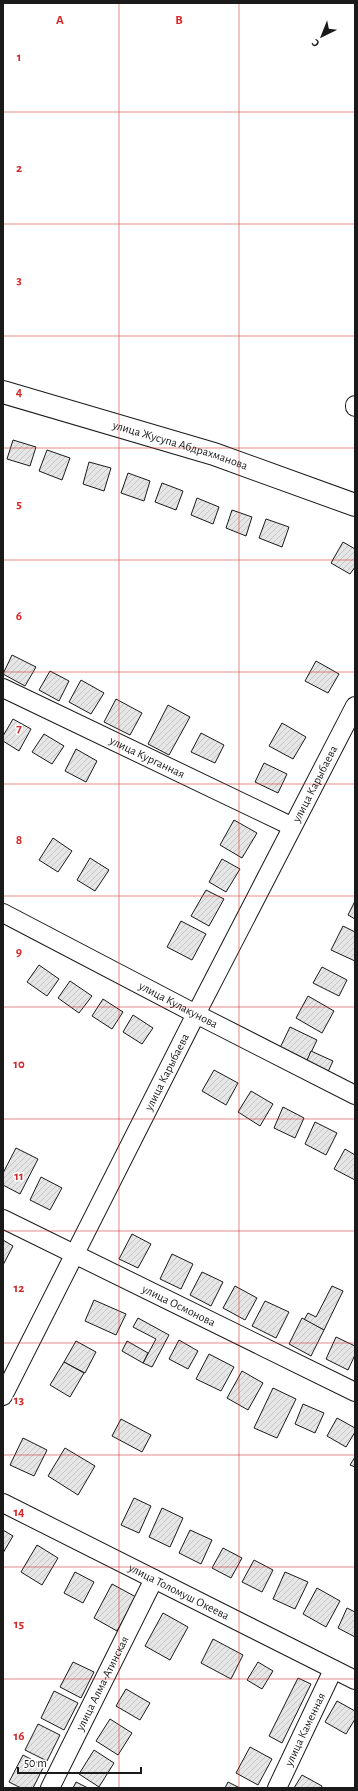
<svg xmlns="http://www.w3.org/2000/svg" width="358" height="1791" viewBox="0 0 358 1791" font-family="'Alegreya Sans',sans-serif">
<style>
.building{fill:url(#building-hatch);stroke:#1a1a1a}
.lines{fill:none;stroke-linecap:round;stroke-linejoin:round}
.minor-casing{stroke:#1a1a1a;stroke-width:20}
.highway-casing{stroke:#1a1a1a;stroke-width:24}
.minor{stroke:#fff;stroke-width:18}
.highway{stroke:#fff;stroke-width:22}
.grid{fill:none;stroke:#d62828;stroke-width:1;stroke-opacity:0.55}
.labels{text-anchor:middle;stroke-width:3;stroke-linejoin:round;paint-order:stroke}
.street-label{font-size:12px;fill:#1a1a1a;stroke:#fff}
.grid-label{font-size:13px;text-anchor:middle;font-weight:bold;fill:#d62828;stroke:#fff;stroke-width:3;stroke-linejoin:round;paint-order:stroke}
</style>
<defs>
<pattern id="building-hatch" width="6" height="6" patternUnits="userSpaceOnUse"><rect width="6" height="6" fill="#e6e6e6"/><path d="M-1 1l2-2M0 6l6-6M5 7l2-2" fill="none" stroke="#c5c5c5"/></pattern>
</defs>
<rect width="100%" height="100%" fill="#fff"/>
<!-- building -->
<g class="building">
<polygon points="13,440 36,447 30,466 7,459"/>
<polygon points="47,450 70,458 62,480 39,471"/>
<polygon points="89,462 111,468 104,491 83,484"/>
<polygon points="128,473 150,481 144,501 121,493"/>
<polygon points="162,483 183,491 176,510 155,502"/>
<polygon points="197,498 219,507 213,524 191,515"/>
<polygon points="232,510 252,517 246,536 226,528"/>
<polygon points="266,519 289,527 282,547 259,538"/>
<polygon points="343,542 355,549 355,567 350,574 331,563"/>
<polygon points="12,655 36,667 25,686 3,674"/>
<polygon points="316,661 339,674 328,693 305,681"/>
<polygon points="50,671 69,681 59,701 39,690"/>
<polygon points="81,680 104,693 91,714 69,702"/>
<polygon points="116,699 142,713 130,735 104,722"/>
<polygon points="168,705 190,717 169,755 148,744"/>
<polygon points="13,719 31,729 19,751 3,741 3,736"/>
<polygon points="282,723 306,737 293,759 269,746"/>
<polygon points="201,733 224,745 215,763 191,752"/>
<polygon points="44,734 64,746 52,764 32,752"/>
<polygon points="76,749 97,761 86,782 65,771"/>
<polygon points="264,763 287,774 278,793 255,782"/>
<polygon points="234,820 257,833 242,858 220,845"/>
<polygon points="53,838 72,851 58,872 39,860"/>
<polygon points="90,858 109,870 95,891 77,880"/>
<polygon points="222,859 240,869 226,892 209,882"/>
<polygon points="206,890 224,899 209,926 191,916"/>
<polygon points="355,901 355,919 348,915"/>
<polygon points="181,921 206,934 192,960 167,947"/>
<polygon points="343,926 355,932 355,961 331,950"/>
<polygon points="39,965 59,979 47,996 27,982"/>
<polygon points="322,967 347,980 339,996 313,983"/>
<polygon points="70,981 92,996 79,1013 58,998"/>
<polygon points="308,996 334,1011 322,1033 296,1018"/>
<polygon points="103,999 123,1012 112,1029 92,1016"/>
<polygon points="133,1015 153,1028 142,1044 123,1032"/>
<polygon points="290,1027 317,1040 305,1065 278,1052"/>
<polygon points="311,1051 333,1061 326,1076 305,1065"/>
<polygon points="214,1070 238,1083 226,1105 202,1091"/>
<polygon points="251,1091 273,1104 260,1126 238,1112"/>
<polygon points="283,1107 304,1118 295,1138 274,1128"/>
<polygon points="315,1122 337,1133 326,1155 305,1144"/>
<polygon points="16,1148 38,1159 20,1194 3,1185 3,1173"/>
<polygon points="345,1149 355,1155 355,1180 334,1169"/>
<polygon points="41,1177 62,1188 50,1210 30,1200"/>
<polygon points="132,1234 151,1244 138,1268 119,1259"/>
<polygon points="3,1240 13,1246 3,1265"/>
<polygon points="172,1254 193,1264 181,1289 160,1279"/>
<polygon points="202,1272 223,1282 211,1306 190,1295"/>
<polygon points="235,1286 257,1298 245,1320 223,1308"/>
<polygon points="332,1286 343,1291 324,1330 304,1320 308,1313 316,1317"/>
<polygon points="94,1300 126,1314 116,1335 85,1321"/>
<polygon points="265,1301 289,1312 276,1338 252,1326"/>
<polygon points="138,1318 169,1335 152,1367 143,1363 156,1339 133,1327"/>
<polygon points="302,1318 324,1330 311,1356 289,1344"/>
<polygon points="336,1337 355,1346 355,1355 348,1370 326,1359"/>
<polygon points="179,1340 198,1351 188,1369 169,1359"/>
<polygon points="76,1341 96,1352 85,1373 64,1362"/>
<polygon points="127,1341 148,1353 143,1363 122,1351"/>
<polygon points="209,1354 234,1367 221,1391 196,1379"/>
<polygon points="64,1362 84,1373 70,1397 50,1385"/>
<polygon points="242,1371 263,1383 248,1410 227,1398"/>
<polygon points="273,1388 296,1399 277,1438 254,1428"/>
<polygon points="303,1404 324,1413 315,1433 295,1424"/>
<polygon points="337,1418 355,1428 355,1432 346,1447 327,1436"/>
<polygon points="121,1419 151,1435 142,1452 112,1436"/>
<polygon points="23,1438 47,1450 34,1476 10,1465"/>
<polygon points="65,1448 95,1466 78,1495 48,1476"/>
<polygon points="355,1457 355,1467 350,1465"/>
<polygon points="134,1498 151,1506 139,1533 121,1525"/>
<polygon points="162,1508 183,1518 170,1547 149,1537"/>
<polygon points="3,1530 13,1536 3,1553"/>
<polygon points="190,1530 212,1540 201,1564 179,1553"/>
<polygon points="37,1545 58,1558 42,1585 21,1572"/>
<polygon points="223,1548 242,1558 231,1578 212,1568"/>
<polygon points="254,1560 273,1570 262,1592 242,1582"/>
<polygon points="75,1572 94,1582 83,1603 64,1593"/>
<polygon points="285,1572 308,1582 295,1609 273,1599"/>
<polygon points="112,1584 136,1597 117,1631 94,1618"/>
<polygon points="317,1588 340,1601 326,1627 303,1614"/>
<polygon points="347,1608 355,1612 355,1637 338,1628"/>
<polygon points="163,1613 188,1627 170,1660 145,1646"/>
<polygon points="213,1639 243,1655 231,1679 201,1663"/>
<polygon points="73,1662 94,1672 81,1698 60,1687"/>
<polygon points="258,1662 273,1671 262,1689 247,1680"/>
<polygon points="298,1678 311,1684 282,1743 269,1736"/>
<polygon points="126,1689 150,1703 140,1720 116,1706"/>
<polygon points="54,1691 78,1703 64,1730 41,1718"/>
<polygon points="337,1701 355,1711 355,1719 346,1734 325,1722"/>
<polygon points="110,1719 132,1733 118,1755 96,1741"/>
<polygon points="38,1724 60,1735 47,1761 25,1750"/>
<polygon points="250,1747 272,1759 258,1785 236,1773"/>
<polygon points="94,1750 114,1763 99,1787 79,1774"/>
<polygon points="23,1755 44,1766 33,1788 21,1788 9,1782"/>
<polygon points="302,1775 322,1786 321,1788 294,1788"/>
<polygon points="76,1782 88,1788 73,1788"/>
<polygon points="228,1782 240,1788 225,1788"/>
</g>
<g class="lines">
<defs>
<g id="minor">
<polyline points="355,405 355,407"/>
<path id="s1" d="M3,688L291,826"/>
<path id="s2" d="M3,913L196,1014L355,1095"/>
<path id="s3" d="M3,1219L355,1392"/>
<path id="s4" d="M3,1396L196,1014L355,706"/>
<path id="s5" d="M3,1503L355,1680"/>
<path id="s6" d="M50,1788L154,1579"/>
<path id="s7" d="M277,1788L333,1670"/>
</g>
<g id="highway">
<path id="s8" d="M3,392L214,454L355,505"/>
</g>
</defs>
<!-- minor casing -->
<use href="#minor" class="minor-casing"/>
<!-- highway casing -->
<use href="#highway" class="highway-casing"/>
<!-- minor -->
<use href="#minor" class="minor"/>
<!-- highway -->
<use href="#highway" class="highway"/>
</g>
<!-- grid -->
<path class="grid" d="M119,3V1788M239,3V1788M3,112H355M3,224H355M3,336H355M3,448H355M3,560H355M3,672H355M3,784H355M3,896H355M3,1007H355M3,1119H355M3,1231H355M3,1343H355M3,1455H355M3,1567H355M3,1679H355"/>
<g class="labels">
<!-- street labels -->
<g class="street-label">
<text dy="4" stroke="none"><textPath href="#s8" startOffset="185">улица Жусупа Абдрахманова</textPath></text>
<text dy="4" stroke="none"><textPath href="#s1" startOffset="160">улица Курганная</textPath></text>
<text dy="4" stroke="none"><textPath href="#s4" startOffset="687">улица Карыбаева</textPath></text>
<text dy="4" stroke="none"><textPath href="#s2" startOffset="198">улица Кулакунова</textPath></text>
<text dy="4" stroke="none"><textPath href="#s4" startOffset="363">улица Карыбаева</textPath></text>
<text dy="4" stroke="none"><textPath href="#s3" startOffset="196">улица Осмонова</textPath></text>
<text dy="4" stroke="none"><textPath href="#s5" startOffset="197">улица Толомуш Океева</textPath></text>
<text dy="4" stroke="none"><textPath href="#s6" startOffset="117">улица Алма-Атинская</textPath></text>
<text dy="4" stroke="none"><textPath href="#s7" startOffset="65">улица Каменная</textPath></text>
</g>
</g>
<g class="grid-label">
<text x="60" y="24">A</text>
<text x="179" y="24">B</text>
<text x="19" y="61">1</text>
<text x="19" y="172">2</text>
<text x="19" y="284">3</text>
<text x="19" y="396">4</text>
<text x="19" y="508">5</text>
<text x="19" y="620">6</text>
<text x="19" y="732">7</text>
<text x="19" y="844">8</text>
<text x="19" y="956">9</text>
<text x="19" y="1068">10</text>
<text x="19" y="1180">11</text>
<text x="19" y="1292">12</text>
<text x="19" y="1404">13</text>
<text x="19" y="1516">14</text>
<text x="19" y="1628">15</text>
<text x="19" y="1740">16</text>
</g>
<!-- border -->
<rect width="358" height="1791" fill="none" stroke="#1a1a1a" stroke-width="8"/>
<!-- north arrow -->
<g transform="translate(322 36) rotate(223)" stroke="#ffffff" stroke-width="3" paint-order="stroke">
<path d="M0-3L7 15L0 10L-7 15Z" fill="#1a1a1a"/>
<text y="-6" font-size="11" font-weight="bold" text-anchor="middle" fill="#1a1a1a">С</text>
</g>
<!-- scale -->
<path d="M18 1767v6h123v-6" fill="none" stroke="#1a1a1a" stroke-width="2"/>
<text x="24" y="1767" font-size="12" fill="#1a1a1a" stroke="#ffffff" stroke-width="3" paint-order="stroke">50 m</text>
</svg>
